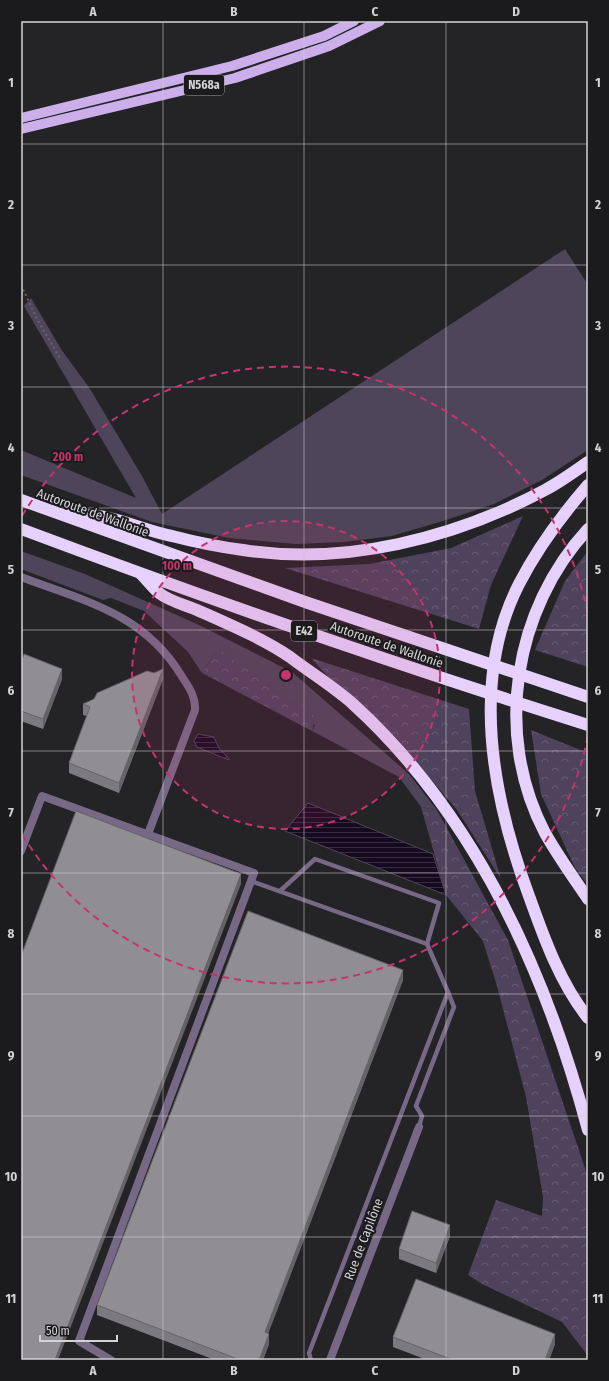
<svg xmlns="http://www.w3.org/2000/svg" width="609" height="1381" viewBox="0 0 609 1381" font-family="'Fira Sans Condensed',sans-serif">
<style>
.grass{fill:#4f455a}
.forest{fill:url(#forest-crowns)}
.water{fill:url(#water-rules);stroke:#4f4656}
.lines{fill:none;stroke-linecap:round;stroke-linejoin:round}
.path{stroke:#676669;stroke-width:2;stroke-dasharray:2 3;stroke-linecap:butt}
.lane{stroke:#776986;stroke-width:4.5}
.street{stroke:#776986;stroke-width:8}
.primary{stroke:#cbaeea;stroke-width:10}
.highway{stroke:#e6d1fd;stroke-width:12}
.wall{fill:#7c7a7e}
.shaded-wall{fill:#656366}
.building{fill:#908e92;stroke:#656366}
.grid{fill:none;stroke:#d3d2d4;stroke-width:1;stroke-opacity:0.55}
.ring{fill:none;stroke:#c5346d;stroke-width:2;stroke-dasharray:7 5}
.labels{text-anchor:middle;stroke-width:4;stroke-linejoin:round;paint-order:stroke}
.shield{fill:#1b1a1d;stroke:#9c9b9d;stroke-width:1}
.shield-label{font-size:12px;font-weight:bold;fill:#d3d2d4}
.street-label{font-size:13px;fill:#d3d2d4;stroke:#1b1a1d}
.centre{fill:#c5346d;stroke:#1b1a1d;stroke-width:2}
.ring-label{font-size:12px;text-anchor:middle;font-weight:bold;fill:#c5346d;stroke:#1b1a1d;stroke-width:4;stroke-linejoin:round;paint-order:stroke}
.neatline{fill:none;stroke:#d3d2d4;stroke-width:1.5}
.grid-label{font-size:13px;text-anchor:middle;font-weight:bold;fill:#d3d2d4}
</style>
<defs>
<pattern id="forest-crowns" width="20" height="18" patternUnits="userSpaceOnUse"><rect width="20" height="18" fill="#4e425c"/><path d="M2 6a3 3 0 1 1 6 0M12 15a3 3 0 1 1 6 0" fill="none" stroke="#675c72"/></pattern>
<pattern id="water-rules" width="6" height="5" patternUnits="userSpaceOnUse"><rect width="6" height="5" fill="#160a20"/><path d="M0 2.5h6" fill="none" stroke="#372d40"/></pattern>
</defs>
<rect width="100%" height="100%" fill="#242326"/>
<!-- grass -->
<g class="grass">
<polygon points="565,249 588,285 588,450 542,480 494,504 443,521 392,536 344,542 296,544 229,538 152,522 21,475 21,450 136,498 24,306 31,298 61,349 90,389 142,476 162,514"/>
<polygon points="21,551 85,574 199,625 292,672 409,774 437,810 421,807 399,777 312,731 315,725 215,653 202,673 188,652 144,611 111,598 103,600 21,569"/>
</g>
<!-- forest -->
<g class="forest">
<polygon points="523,516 491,585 479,629 285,568 369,564 451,548"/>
<polygon points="588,551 588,667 535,650 565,581"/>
<polygon points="222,651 316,717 312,731 202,673 215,653"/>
<polygon points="311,658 469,709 475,791 501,879 457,810 394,736 332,681"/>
<polygon points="531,730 588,753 588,885 575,868 541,794"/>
<polygon points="421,807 437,810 508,940 588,1177 588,1356 562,1322 482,1284 468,1275 496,1200 542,1216 543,1197 526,1097 497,986 483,941 446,895"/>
</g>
<!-- water -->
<g class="water">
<polygon points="198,734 214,737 219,748 229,759 229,760 197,747 194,741"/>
<polygon points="308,803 433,854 446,895 285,831"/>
</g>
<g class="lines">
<!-- path -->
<polyline class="path" points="21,285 37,319 61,360"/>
<!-- lane -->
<g class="lane">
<polyline points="251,881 427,944 448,992 309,1353 311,1360"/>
<polyline points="280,891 315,859 439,903 427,944"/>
<polyline points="419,1127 422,1116 416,1106 454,1007 448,992"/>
</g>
<!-- street -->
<g class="street">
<path d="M21,577C84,601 143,613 181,675C188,686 196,696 195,710L148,834"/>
<polyline points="21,851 42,796 254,873 79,1341 111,1360"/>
<polyline points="330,1360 419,1127"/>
</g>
<!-- primary -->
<g class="primary">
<polyline points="21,118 232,66 324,36 354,21"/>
<polyline points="21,129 235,78 329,46 380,21"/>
</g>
<!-- highway -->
<g class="highway">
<path d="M588,485C562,515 537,549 519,584C469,682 493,799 529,896C544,938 560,983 588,1018"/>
<polyline points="21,500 308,603 588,697"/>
<path d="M69,515C78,515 89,514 99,516C124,520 147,531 172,536C195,542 220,547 243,550C345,566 455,538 545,490C560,482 574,472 588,462"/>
<path d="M21,529C208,599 397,665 588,725"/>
<path d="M588,529C514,609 493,734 545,833C558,856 573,877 588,899"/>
<path d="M141,574C147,580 153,588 159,593C169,601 185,605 197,610C226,623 264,639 290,657C311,673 334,687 353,704C476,816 546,972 588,1130"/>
</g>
</g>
<!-- wall -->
<g class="wall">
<polygon points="21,662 62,679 43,729 21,721"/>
<polygon points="163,679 119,793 69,773 69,763 87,716 83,715 83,704"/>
<polygon points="403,980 268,1333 269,1344 263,1360 215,1360 97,1315 97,1305"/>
<polygon points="450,1236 436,1273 399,1259 399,1249"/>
<polygon points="393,1337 555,1344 549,1360 427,1360 393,1347"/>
</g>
<!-- shaded-wall -->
<g class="shaded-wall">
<polygon points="62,669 62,679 43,729 43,719"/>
<polygon points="163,669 163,679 119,793 119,783"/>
<polygon points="241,874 241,884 58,1360 55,1360"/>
<polygon points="403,970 403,980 265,1342 265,1332"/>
<polygon points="450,1225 450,1236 436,1273 436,1263"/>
<polygon points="269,1334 269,1344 263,1360 259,1360"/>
<polygon points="555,1334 555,1344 549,1360 545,1360"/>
</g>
<!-- building -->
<g class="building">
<polygon points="24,654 62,669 43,719 21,711 21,662"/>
<polygon points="163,669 119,783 69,763 90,707 83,704 94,699 97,693 147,671 154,673"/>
<polygon points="76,811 241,874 55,1360 21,1360 21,956"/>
<polygon points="248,911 403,970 265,1332 269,1334 259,1360 234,1360 235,1358 97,1305"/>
<polygon points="412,1211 450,1225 436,1263 399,1249"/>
<polygon points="416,1279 555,1334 545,1360 453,1360 393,1337"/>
</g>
<!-- grid -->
<path class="grid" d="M163,21V1360M304,21V1360M446,21V1360M21,144H588M21,265H588M21,387H588M21,508H588M21,630H588M21,751H588M21,873H588M21,994H588M21,1116H588M21,1237H588"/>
<!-- distance rings -->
<circle cx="286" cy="675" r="154" fill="#c5346d" fill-opacity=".12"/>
<g class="ring">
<circle cx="286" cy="675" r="154"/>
<path d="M588 736A308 308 0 0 1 22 834M22 516A308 308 0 0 1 588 614"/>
</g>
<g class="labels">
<!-- shield labels -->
<g class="shield">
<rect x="184" y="75" width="40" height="20" rx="3"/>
<rect x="291" y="621" width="26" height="20" rx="3"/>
</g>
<g class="shield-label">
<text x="204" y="89">N568a</text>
<text x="304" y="635">E42</text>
</g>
<!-- street labels -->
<g class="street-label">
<text transform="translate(93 512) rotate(20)" y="5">Autoroute de Wallonie</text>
<text transform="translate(387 644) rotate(19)" y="5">Autoroute de Wallonie</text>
<text transform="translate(363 1239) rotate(-69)" y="5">Rue de Capilône</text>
</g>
</g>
<circle cx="286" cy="675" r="6" class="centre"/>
<g class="ring-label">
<text x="68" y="461">200 m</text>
<text x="177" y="570">100 m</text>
</g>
<!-- border -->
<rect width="609" height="1381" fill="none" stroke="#1b1a1d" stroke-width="44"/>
<!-- scale -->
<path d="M40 1335v6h77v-6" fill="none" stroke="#d3d2d4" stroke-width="2"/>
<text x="46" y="1335" font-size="12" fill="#d3d2d4" stroke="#1b1a1d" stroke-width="3" paint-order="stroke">50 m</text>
<rect x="22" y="22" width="565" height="1337" class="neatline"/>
<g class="grid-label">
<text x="93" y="16">A</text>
<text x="234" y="16">B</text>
<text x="375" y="16">C</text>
<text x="516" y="16">D</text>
<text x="11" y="87">1</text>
<text x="598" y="87">1</text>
<text x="11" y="209">2</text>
<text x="598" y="209">2</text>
<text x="11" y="330">3</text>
<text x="598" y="330">3</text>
<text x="11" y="452">4</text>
<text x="598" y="452">4</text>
<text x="11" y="574">5</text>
<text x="598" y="574">5</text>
<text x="11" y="695">6</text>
<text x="598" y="695">6</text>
<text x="11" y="817">7</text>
<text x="598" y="817">7</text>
<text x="11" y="938">8</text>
<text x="598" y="938">8</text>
<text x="11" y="1060">9</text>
<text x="598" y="1060">9</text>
<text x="11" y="1181">10</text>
<text x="598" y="1181">10</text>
<text x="11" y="1303">11</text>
<text x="598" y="1303">11</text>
<text x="93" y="1375">A</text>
<text x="234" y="1375">B</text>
<text x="375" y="1375">C</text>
<text x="516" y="1375">D</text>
</g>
</svg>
